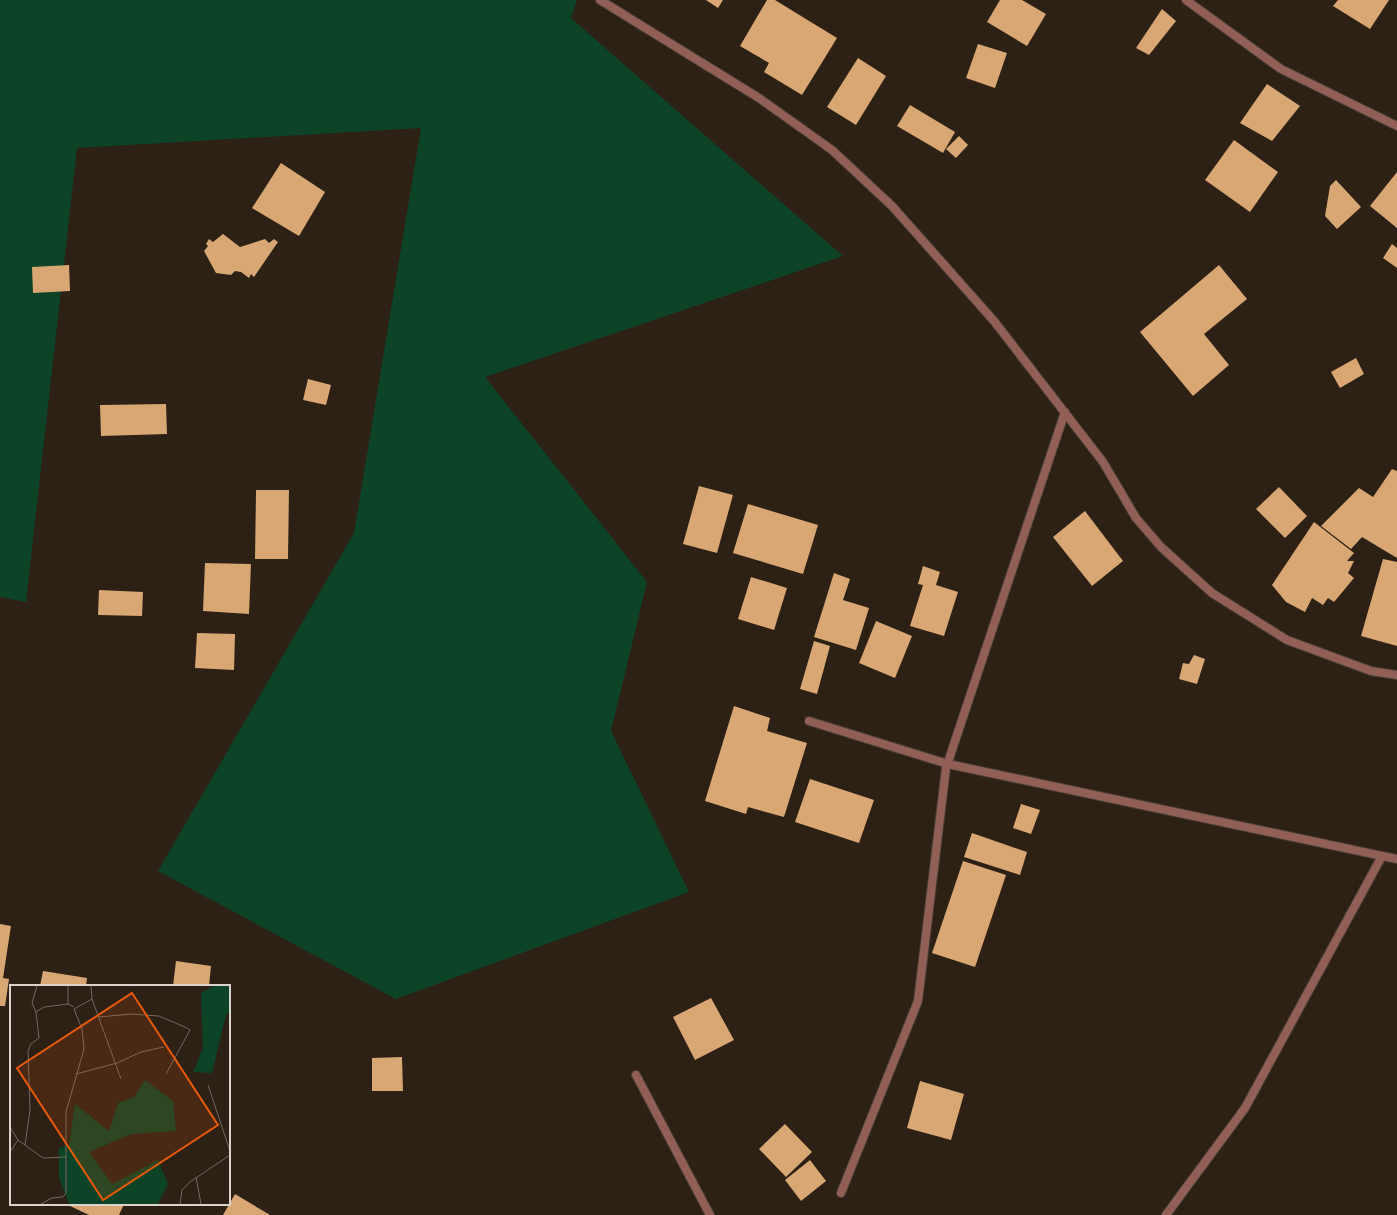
<svg xmlns="http://www.w3.org/2000/svg" width="1397" height="1215" viewBox="0 0 1397 1215" font-family="Mulish,sans-serif">
<style>
.green{fill:#0d4326}
.building{fill:#d9a773}
.lines{fill:none;stroke-linecap:round;stroke-linejoin:round}
.street-casing{stroke:#493e33;stroke-width:10}
.street{stroke:#915f56;stroke-width:8}
.inset-road{fill:none;stroke:#73695f;stroke-width:1}
.view{fill:#e8590c;fill-opacity:0.15;stroke:#e8590c;stroke-width:2}
.inset-edge{fill:none;stroke:#dcd4cc;stroke-width:2}
</style>
<rect width="100%" height="100%" fill="#2d2116"/>
<!-- green -->
<polygon class="green" points="0,0 577,0 571,18 843,256 485,377 647,582 611,731 689,892 396,999 158,871 354,533 421,128 77,148 26,602 0,597"/>
<!-- building -->
<g class="building">
<polygon points="706,0 723,0 718,8"/>
<polygon points="767,0 775,0 837,38 802,95 764,72 769,63 740,46"/>
<polygon points="1000,0 1022,0 1046,14 1027,46 987,22"/>
<polygon points="1338,0 1389,0 1370,29 1333,6"/>
<polygon points="1162,9 1176,21 1149,55 1136,48"/>
<polygon points="978,44 1007,53 995,88 966,78"/>
<polygon points="858,58 886,76 856,125 827,107"/>
<polygon points="1267,84 1300,106 1272,141 1240,123"/>
<polygon points="910,105 955,132 943,153 897,126"/>
<polygon points="959,136 968,145 956,158 946,149"/>
<polygon points="1234,140 1278,172 1250,212 1205,180"/>
<polygon points="281,163 325,192 299,236 252,208"/>
<polygon points="1397,172 1397,228 1370,206"/>
<polygon points="1336,180 1361,207 1337,229 1325,216 1330,186"/>
<polygon points="223,234 240,247 265,239 269,243 274,239 278,242 254,277 251,274 249,278 241,272 235,271 231,275 216,273 204,251 208,246 206,244 209,239 213,242"/>
<polygon points="1392,244 1397,248 1397,268 1383,258"/>
<polygon points="69,265 70,291 33,293 32,267"/>
<polygon points="1219,265 1247,299 1204,334 1229,365 1193,396 1140,332"/>
<polygon points="1356,358 1364,374 1340,388 1331,372"/>
<polygon points="308,379 331,385 326,405 303,400"/>
<polygon points="166,404 167,434 101,436 100,405"/>
<polygon points="1392,469 1397,471 1397,558 1362,537 1351,549 1321,526 1359,488 1373,497"/>
<polygon points="699,486 733,495 717,553 683,544"/>
<polygon points="1279,487 1307,516 1285,538 1256,509"/>
<polygon points="256,490 289,490 288,559 255,559"/>
<polygon points="748,504 818,525 803,574 733,553"/>
<polygon points="1085,511 1123,561 1092,586 1053,537"/>
<polygon points="1314,522 1354,553 1347,561 1354,561 1348,573 1354,578 1334,602 1328,598 1323,605 1312,598 1305,612 1286,602 1272,585"/>
<polygon points="1383,559 1397,562 1397,646 1361,636"/>
<polygon points="205,563 251,564 249,614 203,611"/>
<polygon points="923,566 940,572 936,585 958,592 944,636 910,626 923,585 918,584"/>
<polygon points="834,573 850,579 843,600 869,608 856,650 814,637"/>
<polygon points="751,577 787,588 774,630 738,619"/>
<polygon points="99,590 143,592 142,616 98,615"/>
<polygon points="876,621 912,636 895,678 859,663"/>
<polygon points="197,633 235,634 234,670 195,668"/>
<polygon points="814,641 830,646 817,694 800,689"/>
<polygon points="1194,655 1205,659 1197,684 1179,679 1183,663 1189,664"/>
<polygon points="734,706 770,718 767,731 807,743 784,817 748,807 746,814 705,801"/>
<polygon points="810,779 874,800 859,843 795,822"/>
<polygon points="1021,804 1040,810 1031,834 1013,828"/>
<polygon points="972,833 1027,852 1020,875 964,857"/>
<polygon points="963,861 1006,875 975,967 932,953"/>
<polygon points="0,924 11,926 3,978 9,979 5,1006 0,1006"/>
<polygon points="176,961 211,966 209,986 173,986"/>
<polygon points="43,971 87,978 86,986 40,986"/>
<polygon points="711,998 734,1040 695,1060 673,1017"/>
<polygon points="402,1057 403,1091 372,1091 372,1058"/>
<polygon points="920,1081 964,1094 951,1140 907,1128"/>
<polygon points="785,1124 812,1152 786,1177 759,1149"/>
<polygon points="810,1160 826,1181 801,1201 785,1180"/>
<polygon points="235,1194 270,1215 223,1215"/>
<polygon points="69,1204 124,1204 119,1215 89,1215 68,1205"/>
</g>
<g class="lines">
<defs>
<g id="street">
<polyline points="600,0 759,98 832,150 892,206 994,321 1103,462 1136,518 1161,547 1212,593 1287,640 1371,671 1397,675"/>
<polyline points="1186,0 1281,69 1397,126"/>
<polyline points="809,721 948,764 1397,859"/>
<polyline points="636,1075 710,1215"/>
<polyline points="841,1193 918,1001 946,768 1065,412"/>
<polyline points="1166,1215 1245,1108 1382,856"/>
</g>
</defs>
<!-- street casing -->
<use href="#street" class="street-casing"/>
<!-- street -->
<use href="#street" class="street"/>
</g>
<!-- overview -->
<g transform="translate(10 985)">
<rect width="220" height="220" fill="#2d2116"/>
<path d="M204,1H220V27L216,30L202,88L183,87L193,63L191,8ZM135,95L163,116L166,146L122,149L79,167L102,199L148,175L158,199L148,219H59L49,193V163L59,160L65,119L99,146L108,118L124,112Z" fill="#0d4326"/>
<path class="inset-road" d="M82,14L111,94M58,19V1M26,27L22,18L27,1M89,32L121,29L149,31L177,43L180,45L156,89M66,89L107,78L131,67L154,62M198,100L220,166M0,142L8,155L0,167M8,155L33,173L56,172M15,160L20,125L18,66L21,59L29,53L26,27L34,22L58,19L64,22M186,192L191,219M31,219L42,213L53,212L56,208V127L74,64L72,44L64,24L82,14L81,1M170,219L172,205L180,197L220,170"/>
<path class="view" d="M122,8L208,140L93,215L7,83Z"/>
<rect width="220" height="220" class="inset-edge"/>
</g>
</svg>
